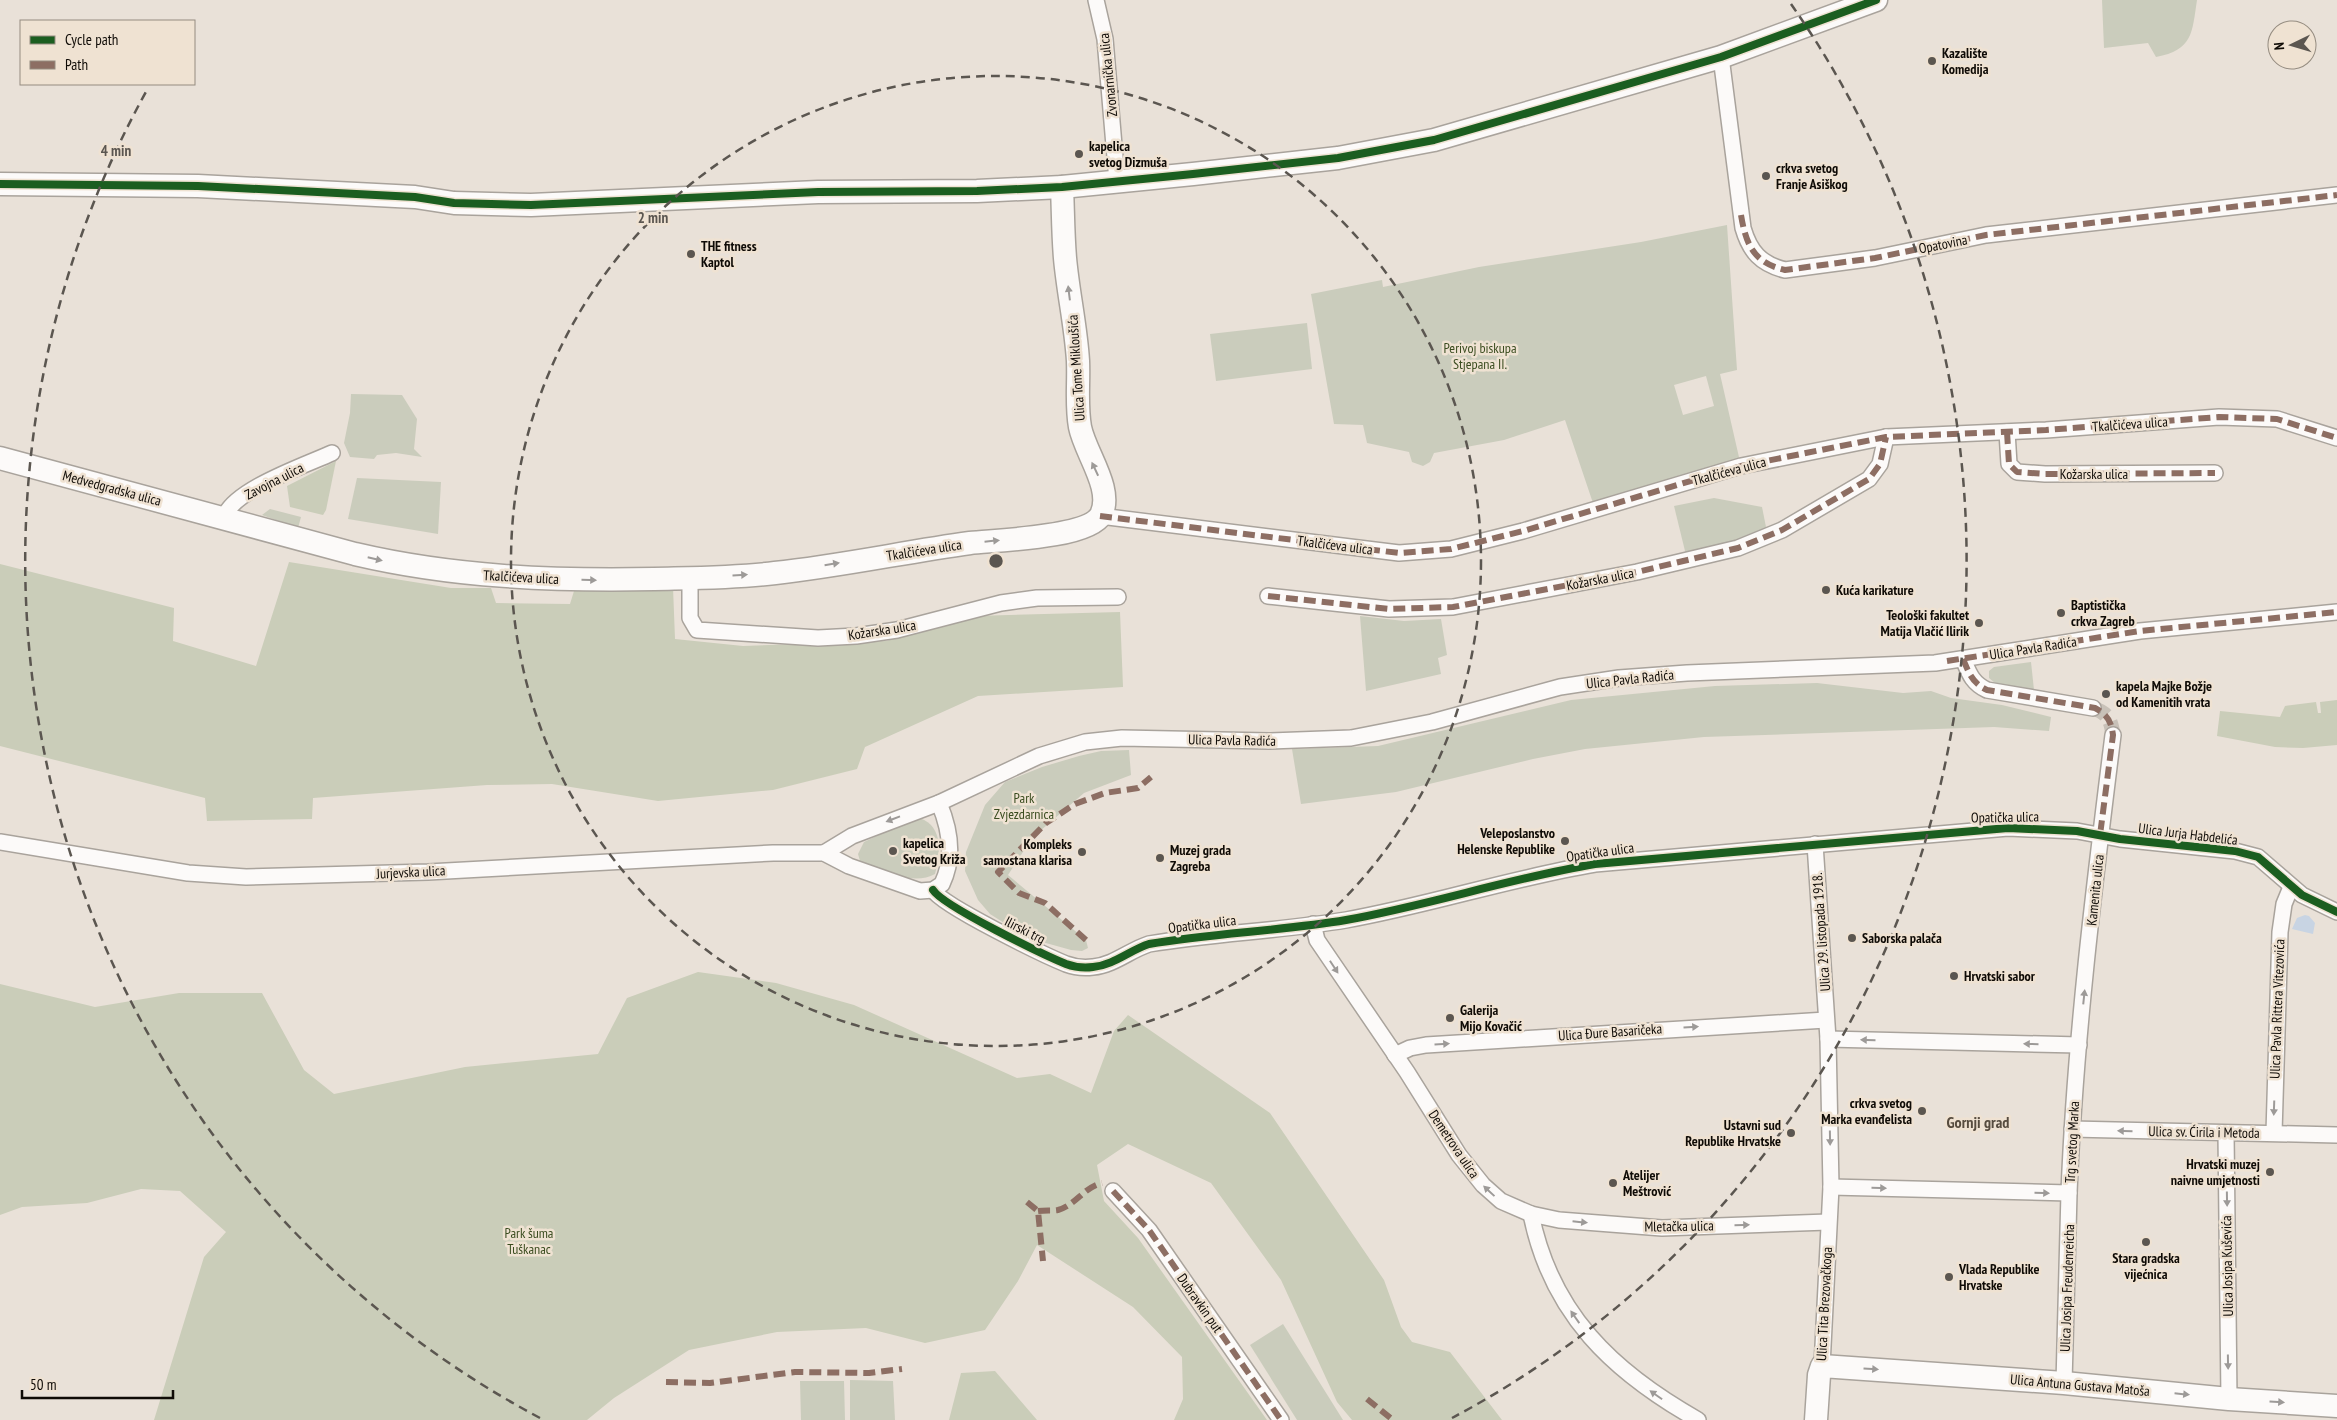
<svg xmlns="http://www.w3.org/2000/svg" width="2337" height="1420" viewBox="0 0 2337 1420" font-family="'PT Sans Narrow',sans-serif">
<style>
.green{fill:#caccbc;fill-rule:evenodd}
.forest{fill:#cacdb9}
.water{fill:#c8d4e3}
.lines{fill:none;stroke-linecap:round;stroke-linejoin:round}
.street-tunnel{stroke:#c8c1b8;stroke-width:15;stroke-dasharray:15 8;stroke-linecap:butt}
.street-casing{stroke:#a9a39c;stroke-width:18}
.secondary-casing{stroke:#a9a39c;stroke-width:25}
.street{stroke:#fcfaf9;stroke-width:15}
.secondary{stroke:#fcfaf9;stroke-width:22}
.quiet{stroke:#8d6e63;stroke-width:6;stroke-dasharray:12 6;stroke-linecap:butt}
.cycleway-casing{stroke:#efe2d2;stroke-width:11}
.cycleway{stroke:#1b5e20;stroke-width:8}
.oneway{fill:#9d9a98}
.ring{fill:none;stroke:#5b5650;stroke-width:2.5;stroke-dasharray:9 6}
.poi-dot{fill:#5b5650;stroke:#efe2d2;stroke-width:2}
.labels{text-anchor:middle;stroke-width:5;stroke-linejoin:round;paint-order:stroke}
.poi-label{font-size:14px;font-weight:bold;fill:#0f0b06;stroke:#efe2d2;text-anchor:start}
.street-label{font-size:14px;fill:#0f0b06;stroke:#efe2d2}
.park-label{font-size:14px;fill:#3a4c1f;stroke:#efe2d2}
.quarter-label{font-size:16px;font-weight:bold;fill:#574c3f;stroke:#efe2d2}
.centre{fill:#5b5650;stroke:#efe2d2;stroke-width:2.5}
.ring-label{font-size:15px;text-anchor:middle;font-weight:bold;fill:#5b5650;stroke:#efe2d2;stroke-width:5;stroke-linejoin:round;paint-order:stroke}
</style>
<rect width="100%" height="100%" fill="#e9e1d8"/>
<!-- green -->
<g class="green">
<path d="M2102,0H2197C2192,33 2193,50 2156,57L2148,43L2104,48Z"/>
<path d="M1727,225L1737,370L1720,374L1741,466L1595,509L1565,420L1504,440L1434,453L1430,462L1423,466L1412,462L1409,452L1367,443L1363,425L1334,424L1311,294L1382,280L1383,287L1479,267L1641,242ZM1706,376L1714,406L1683,415L1674,385Z"/>
<polygon points="1307,323 1312,369 1216,381 1210,334"/>
<polygon points="351,394 402,395 417,419 414,449 422,457 396,453 377,455 374,459 350,457 344,443 350,413"/>
<polygon points="357,478 441,482 438,534 348,519"/>
<polygon points="1714,498 1762,507 1767,532 1686,555 1674,506"/>
<polygon points="270,509 301,517 298,528 262,515"/>
<polygon points="1360,616 1404,621 1441,619 1447,655 1438,658 1441,674 1366,691"/>
<polygon points="2031,662 2034,690 1995,683 1989,678 1989,671 1994,667"/>
<polygon points="1817,683 1903,693 1931,691 1951,698 2002,705 2051,717 2049,731 1994,727 1704,737 1585,749 1533,759 1396,792 1301,804 1292,749 1378,746 1571,700 1715,686"/>
<polygon points="1129,750 1131,775 1084,793 1032,838 1008,875 1086,940 1088,948 1082,951 1071,950 1028,938 990,914 978,900 965,871 966,852 985,805 1005,782 1042,767 1079,756 1101,751"/>
<path d="M920,818C944,827 940,854 935,874C914,886 880,871 860,861L858,854L864,842L912,819Z"/>
<polygon points="1283,1324 1343,1420 1297,1420 1250,1345"/>
<polygon points="850,1380 893,1381 895,1420 850,1420"/>
<polygon points="800,1381 844,1381 845,1420 801,1420"/>
</g>
<!-- forest -->
<g class="forest">
<polygon points="336,461 326,510 323,515 290,507 287,486"/>
<polygon points="289,562 451,588 491,588 496,603 570,604 574,591 673,587 675,639 743,646 886,641 974,616 1120,612 1123,687 978,696 865,747 857,769 773,790 658,801 552,784 487,785 313,798 312,819 207,821 205,798 0,746 0,564 174,608 173,641 256,666"/>
<polygon points="2337,700 2337,745 2303,748 2275,747 2217,736 2220,711 2280,717 2285,706 2316,702 2318,713 2321,713 2320,702"/>
<polygon points="698,972 776,983 854,1005 1017,1078 1050,1074 1091,1093 1114,1031 1128,1015 1270,1113 1384,1280 1401,1327 1412,1342 1450,1352 1502,1420 1352,1420 1337,1402 1281,1280 1211,1183 1128,1144 1097,1165 1104,1201 1138,1238 1267,1420 1174,1420 1183,1399 1182,1357 1133,1307 1037,1245 1018,1281 985,1330 925,1343 866,1328 777,1332 689,1350 614,1398 587,1420 154,1420 204,1257 226,1232 180,1191 141,1189 87,1203 22,1207 0,1215 0,984 95,1007 179,993 262,993 304,1070 334,1094 465,1067 598,1054 627,998"/>
<polygon points="995,1371 1037,1420 949,1420 961,1373"/>
</g>
<!-- water -->
<polygon class="water" points="2305,915 2309,916 2315,923 2313,934 2292,929 2297,918"/>
<g class="lines">
<!-- street-tunnel -->
<path class="street-tunnel" d="M2093,708C2108,713 2111,720 2113,735"/>
<defs>
<g id="street">
<polyline points="1096,0 1105,39 1117,181"/>
<path d="M1721,57L1743,228C1750,252 1761,264 1785,270L1875,258L1986,235L2337,195"/>
<polyline points="2007,432 2009,464 2017,472 2045,474 2215,473"/>
<polyline points="1100,516 1399,553 1451,549 1523,531 1741,466 1886,437 2046,430 2219,417 2277,419 2337,438"/>
<path d="M224,518C232,490 306,465 332,453"/>
<polyline points="690,578 690,618 697,630 818,638 856,636 897,630 1001,603 1037,598 1118,597"/>
<polyline points="1268,596 1389,609 1453,607 1637,572 1738,548 1782,530 1869,479 1880,464 1886,437"/>
<path d="M1963,659C1969,673 1972,683 1987,690L2093,708"/>
<path d="M0,842L188,873L246,877L428,872L773,853H824L849,866L920,891L933,890L942,884C955,857 950,829 939,803"/>
<polyline points="1815,844 1828,1039 1831,1187 1822,1366"/>
<polyline points="824,853 852,836 939,803 1039,756 1085,742 1122,738 1269,741 1351,738 1432,722 1560,687 1619,678 1687,673 1935,663 2140,631 2337,612"/>
<path d="M933,890C943,906 1044,955 1066,964C1074,967 1085,968 1093,967C1114,965 1130,950 1149,944C1214,933 1281,931 1346,920C1430,905 1511,878 1595,864L2008,828L2077,831L2120,839L2235,851L2258,857L2302,895L2337,912"/>
<polyline points="1313,924 1317,940 1407,1072 1459,1155 1483,1185 1501,1201 1531,1214 1559,1220 1662,1228 1828,1222"/>
<polyline points="1828,1039 2079,1045"/>
<polyline points="1395,1055 1410,1048 1426,1045 1826,1020"/>
<polyline points="2072,1129 2337,1135"/>
<polyline points="2226,1133 2229,1399"/>
<polyline points="2274,1133 2280,932 2284,904 2291,887"/>
<path d="M1831,1187L2069,1193C2075,1040 2094,887 2113,735"/>
<polyline points="1113,1191 1149,1230 1281,1420"/>
<path d="M1531,1214C1551,1314 1613,1372 1698,1420"/>
<polyline points="2064,1383 2069,1193"/>
</g>
<g id="secondary">
<polyline points="0,184 198,186 415,197 454,203 531,205 818,192 977,191 1062,187 1193,174 1338,158 1434,140 1721,57 1876,0"/>
<path d="M0,458L355,554C453,577 553,581 654,579C694,578 735,578 775,573C840,566 905,552 970,543C997,540 1088,538 1101,515C1114,489 1085,453 1080,427C1076,405 1079,383 1078,361C1076,327 1068,292 1065,258C1063,234 1063,210 1062,187"/>
<polyline points="1816,1420 1819,1375 1822,1366 2064,1383 2229,1399 2337,1406"/>
</g>
</defs>
<!-- street casing -->
<use href="#street" class="street-casing"/>
<!-- secondary casing -->
<use href="#secondary" class="secondary-casing"/>
<!-- street -->
<use href="#street" class="street"/>
<!-- secondary -->
<use href="#secondary" class="secondary"/>
<!-- quiet -->
<g class="quiet">
<path d="M1741,215C1746,245 1754,263 1785,270L1875,258L1986,235L2337,195"/>
<polyline points="2007,432 2009,464 2017,472 2045,474 2215,473"/>
<polyline points="1100,516 1399,553 1451,549 1523,531 1741,466 1886,437 2046,430 2219,417 2277,419 2337,438"/>
<polyline points="1268,596 1389,609 1453,607 1637,572 1738,548 1782,530 1869,479 1880,464 1886,437"/>
<path d="M1963,659C1969,673 1972,683 1987,690L2095,708C2108,715 2111,721 2113,735L2100,835"/>
<polyline points="1947,661 2140,631 2337,612"/>
<polyline points="1086,940 1045,903 1019,893 998,872 1046,823 1075,804 1105,793 1138,788 1151,777"/>
<polyline points="1113,1191 1149,1230 1281,1420"/>
<polyline points="1027,1202 1038,1211 1043,1261"/>
<path d="M1038,1211C1045,1210 1052,1211 1058,1210C1076,1205 1084,1187 1102,1183"/>
<polyline points="666,1382 710,1383 795,1372 869,1373 902,1369"/>
<polyline points="1367,1399 1393,1420"/>
</g>
<defs>
<g id="cycleway">
<polyline points="0,184 198,186 415,197 454,203 531,205 818,192 977,191 1062,187 1193,174 1338,158 1434,140 1721,57 1876,0"/>
<path d="M933,890C943,906 1044,955 1066,964C1074,967 1085,968 1093,967C1114,965 1130,950 1149,944C1214,933 1281,931 1346,920C1430,905 1511,878 1595,864L2008,828L2077,831L2120,839L2235,851L2258,857L2302,895L2337,912"/>
</g>
</defs>
<!-- cycleway casing -->
<use href="#cycleway" class="cycleway-casing"/>
<!-- cycleway -->
<use href="#cycleway" class="cycleway"/>
</g>
<!-- one-way arrows -->
<defs><path id="oneway-solid" d="M-6-.8H1V-3.2L6.5 0L1 3.2V.8H-6Z" transform="scale(1.25)"/></defs>
<g class="oneway">
<use href="#oneway-solid" transform="translate(1069 293) rotate(-97)"/>
<use href="#oneway-solid" transform="translate(1095 469) rotate(-115)"/>
<use href="#oneway-solid" transform="translate(992 541) rotate(-6)"/>
<use href="#oneway-solid" transform="translate(375 559) rotate(13)"/>
<use href="#oneway-solid" transform="translate(832 564) rotate(-9)"/>
<use href="#oneway-solid" transform="translate(740 575) rotate(-3)"/>
<use href="#oneway-solid" transform="translate(589 580) rotate(1)"/>
<use href="#oneway-solid" transform="translate(893 819) rotate(159)"/>
<use href="#oneway-solid" transform="translate(1334 967) rotate(57)"/>
<use href="#oneway-solid" transform="translate(2084 997) rotate(-84)"/>
<use href="#oneway-solid" transform="translate(1691 1027) rotate(-4)"/>
<use href="#oneway-solid" transform="translate(1868 1040) rotate(-179)"/>
<use href="#oneway-solid" transform="translate(1442 1044) rotate(-4)"/>
<use href="#oneway-solid" transform="translate(2031 1044) rotate(-179)"/>
<use href="#oneway-solid" transform="translate(2274 1108) rotate(92)"/>
<use href="#oneway-solid" transform="translate(2125 1131) rotate(-179)"/>
<use href="#oneway-solid" transform="translate(1830 1138) rotate(89)"/>
<use href="#oneway-solid" transform="translate(1879 1188) rotate(1)"/>
<use href="#oneway-solid" transform="translate(1489 1191) rotate(-137)"/>
<use href="#oneway-solid" transform="translate(2042 1193) rotate(2)"/>
<use href="#oneway-solid" transform="translate(2227 1199) rotate(89)"/>
<use href="#oneway-solid" transform="translate(1580 1222) rotate(6)"/>
<use href="#oneway-solid" transform="translate(1742 1225) rotate(-2)"/>
<use href="#oneway-solid" transform="translate(1575 1317) rotate(-125)"/>
<use href="#oneway-solid" transform="translate(2228 1362) rotate(89)"/>
<use href="#oneway-solid" transform="translate(1871 1369) rotate(4)"/>
<use href="#oneway-solid" transform="translate(2182 1394) rotate(6)"/>
<use href="#oneway-solid" transform="translate(1656 1395) rotate(-145)"/>
<use href="#oneway-solid" transform="translate(2277 1402) rotate(4)"/>
</g>
<!-- distance rings -->
<g class="ring">
<circle cx="996" cy="561" r="485"/>
<path d="M540 1418A971 971 0 0 1 147 90M1791 4A971 971 0 0 1 1452 1418"/>
</g>
<!-- markers -->
<g class="poi-dot">
<circle cx="1932" cy="61" r="5"/>
<circle cx="1079" cy="154" r="5"/>
<circle cx="1766" cy="176" r="5"/>
<circle cx="691" cy="254" r="5"/>
<circle cx="1826" cy="590" r="5"/>
<circle cx="2061" cy="613" r="5"/>
<circle cx="1979" cy="623" r="5"/>
<circle cx="2106" cy="694" r="5"/>
<circle cx="1565" cy="841" r="5"/>
<circle cx="893" cy="851" r="5"/>
<circle cx="1082" cy="852" r="5"/>
<circle cx="1160" cy="858" r="5"/>
<circle cx="1852" cy="938" r="5"/>
<circle cx="1954" cy="976" r="5"/>
<circle cx="1450" cy="1018" r="5"/>
<circle cx="1922" cy="1111" r="5"/>
<circle cx="1791" cy="1133" r="5"/>
<circle cx="2270" cy="1172" r="5"/>
<circle cx="1613" cy="1183" r="5"/>
<circle cx="2146" cy="1242" r="5"/>
<circle cx="1949" cy="1277" r="5"/>
</g>
<g class="labels">
<!-- poi labels -->
<g class="poi-label">
<text x="1942" y="58">Kazalište<tspan x="1942" dy="16">Komedija</tspan></text>
<text x="1089" y="151">kapelica<tspan x="1089" dy="16">svetog Dizmuša</tspan></text>
<text x="1776" y="173">crkva svetog<tspan x="1776" dy="16">Franje Asiškog</tspan></text>
<text x="701" y="251">THE fitness<tspan x="701" dy="16">Kaptol</tspan></text>
<text x="1836" y="595">Kuća karikature</text>
<text x="2071" y="610">Baptistička<tspan x="2071" dy="16">crkva Zagreb</tspan></text>
<text x="1969" y="620" text-anchor="end">Teološki fakultet<tspan x="1969" dy="16">Matija Vlačić Ilirik</tspan></text>
<text x="2116" y="691">kapela Majke Božje<tspan x="2116" dy="16">od Kamenitih vrata</tspan></text>
<text x="1555" y="838" text-anchor="end">Veleposlanstvo<tspan x="1555" dy="16">Helenske Republike</tspan></text>
<text x="903" y="848">kapelica<tspan x="903" dy="16">Svetog Križa</tspan></text>
<text x="1072" y="849" text-anchor="end">Kompleks<tspan x="1072" dy="16">samostana klarisa</tspan></text>
<text x="1170" y="855">Muzej grada<tspan x="1170" dy="16">Zagreba</tspan></text>
<text x="1862" y="943">Saborska palača</text>
<text x="1964" y="981">Hrvatski sabor</text>
<text x="1460" y="1015">Galerija<tspan x="1460" dy="16">Mijo Kovačić</tspan></text>
<text x="1912" y="1108" text-anchor="end">crkva svetog<tspan x="1912" dy="16">Marka evanđelista</tspan></text>
<text x="1781" y="1130" text-anchor="end">Ustavni sud<tspan x="1781" dy="16">Republike Hrvatske</tspan></text>
<text x="2260" y="1169" text-anchor="end">Hrvatski muzej<tspan x="2260" dy="16">naivne umjetnosti</tspan></text>
<text x="1623" y="1180">Atelijer<tspan x="1623" dy="16">Meštrović</tspan></text>
<text x="2146" y="1263" text-anchor="middle">Stara gradska<tspan x="2146" dy="16">vijećnica</tspan></text>
<text x="1959" y="1274">Vlada Republike<tspan x="1959" dy="16">Hrvatske</tspan></text>
</g>
<!-- street labels -->
<g class="street-label">
<text transform="translate(1108 75) rotate(-96)" y="5">Zvonarnička ulica</text>
<text transform="translate(1943 244) rotate(-11)" y="5">Opatovina</text>
<text transform="translate(1076 368) rotate(-94)" y="5">Ulica Tome Mikloušića</text>
<text transform="translate(2130 424) rotate(-4)" y="5">Tkalčićeva ulica</text>
<text transform="translate(1729 471) rotate(-15)" y="5">Tkalčićeva ulica</text>
<text x="2094" y="479">Kožarska ulica</text>
<text transform="translate(274 481) rotate(-27)" y="5">Zavojna ulica</text>
<text transform="translate(112 488) rotate(15)" y="5">Medvedgradska ulica</text>
<text transform="translate(1335 545) rotate(7)" y="5">Tkalčićeva ulica</text>
<text transform="translate(924 550) rotate(-9)" y="5">Tkalčićeva ulica</text>
<text transform="translate(521 577) rotate(3)" y="5">Tkalčićeva ulica</text>
<text transform="translate(1600 579) rotate(-11)" y="5">Kožarska ulica</text>
<text transform="translate(882 630) rotate(-9)" y="5">Kožarska ulica</text>
<text transform="translate(2033 648) rotate(-9)" y="5">Ulica Pavla Radića</text>
<text transform="translate(1630 679) rotate(-6)" y="5">Ulica Pavla Radića</text>
<text transform="translate(1232 740) rotate(1)" y="5">Ulica Pavla Radića</text>
<text transform="translate(2005 817) rotate(-1)" y="5">Opatička ulica</text>
<text transform="translate(2188 834) rotate(7)" y="5">Ulica Jurja Habdelića</text>
<text transform="translate(1600 852) rotate(-8)" y="5">Opatička ulica</text>
<text transform="translate(411 872) rotate(-3)" y="5">Jurjevska ulica</text>
<text transform="translate(2095 890) rotate(-84)" y="5">Kamenita ulica</text>
<text transform="translate(1202 924) rotate(-7)" y="5">Opatička ulica</text>
<text transform="translate(1025 930) rotate(27)" y="5">Ilirski trg</text>
<text transform="translate(1821 932) rotate(-94)" y="5">Ulica 29. listopada 1918.</text>
<text transform="translate(2277 1009) rotate(-88)" y="5">Ulica Pavla Rittera Vitezovića</text>
<text transform="translate(1610 1032) rotate(-4)" y="5">Ulica Đure Basaričeka</text>
<text transform="translate(2204 1132) rotate(1)" y="5">Ulica sv. Ćirila i Metoda</text>
<text transform="translate(2072 1142) rotate(-87)" y="5">Trg svetog Marka</text>
<text transform="translate(1454 1144) rotate(56)" y="5">Demetrova ulica</text>
<text transform="translate(1679 1226) rotate(-1)" y="5">Mletačka ulica</text>
<text transform="translate(2227 1266) rotate(-91)" y="5">Ulica Josipa Kuševića</text>
<text transform="translate(2067 1288) rotate(-88)" y="5">Ulica Josipa Freudenreicha</text>
<text transform="translate(1200 1303) rotate(55)" y="5">Dubravkin put</text>
<text transform="translate(1824 1304) rotate(-87)" y="5">Ulica Tita Brezovačkoga</text>
<text transform="translate(2080 1385) rotate(5)" y="5">Ulica Antuna Gustava Matoša</text>
</g>
<!-- park labels -->
<g class="park-label">
<text x="1480" y="353">Perivoj biskupa<tspan x="1480" dy="16">Stjepana II.</tspan></text>
<text x="1024" y="803">Park<tspan x="1024" dy="16">Zvjezdarnica</tspan></text>
<text x="529" y="1238">Park šuma<tspan x="529" dy="16">Tuškanac</tspan></text>
</g>
<!-- quarter labels -->
<g class="quarter-label">
<text x="1978" y="1128">Gornji grad</text>
</g>
</g>
<circle cx="996" cy="561" r="8" class="centre"/>
<g class="ring-label">
<text x="116" y="156">4 min</text>
<text x="653" y="223">2 min</text>
</g>
<!-- legend -->
<rect x="20" y="20" width="175" height="65" fill="#efe2d2" stroke="#958c80"/>
<rect x="30" y="36" width="25" height="8" fill="#1b5e20" stroke="#958c80"/>
<text x="65" y="45" font-size="15" fill="#0f0b06">Cycle path</text>
<rect x="30" y="61" width="25" height="8" fill="#8d6e63" stroke="#958c80"/>
<text x="65" y="70" font-size="15" fill="#0f0b06">Path</text>
<!-- north arrow -->
<g transform="translate(2292 45) rotate(265)"><circle r="24" fill="#efe2d2" stroke="#958c80"/>
<path d="M0-4L9 19L0 12L-9 19Z" fill="#5b5650"/>
<text y="-8" font-size="14" font-weight="bold" text-anchor="middle" fill="#0f0b06">N</text>
</g>
<!-- scale -->
<path d="M22 1390v8h151v-8" fill="none" stroke="#0f0b06" stroke-width="2.5"/>
<text x="30" y="1390" font-size="15" fill="#0f0b06" stroke="#efe2d2" stroke-width="4" paint-order="stroke">50 m</text>
</svg>
